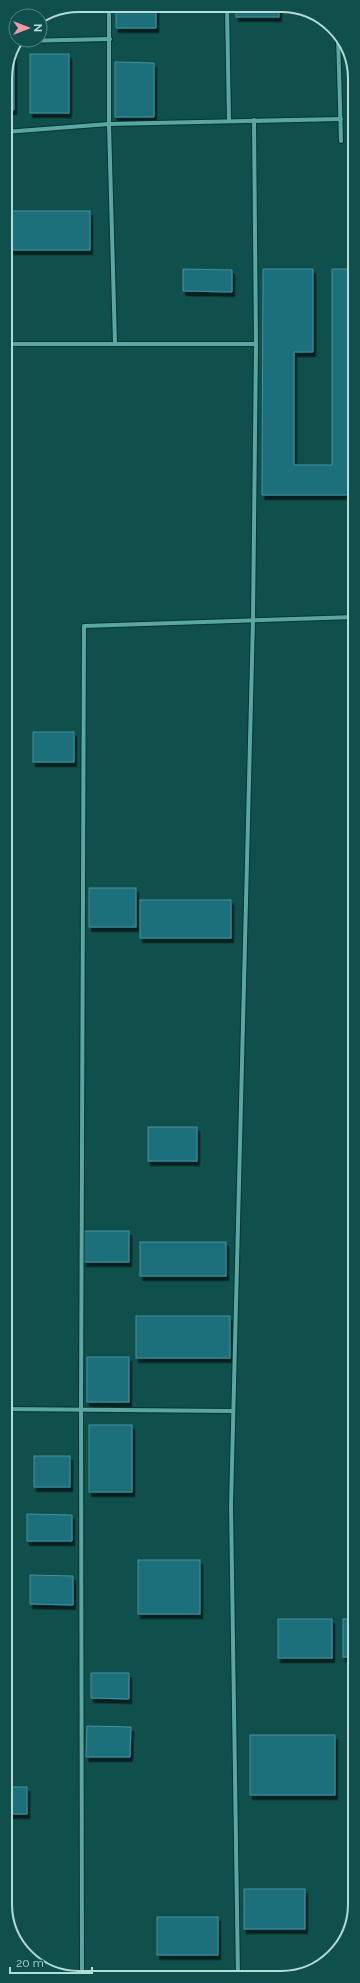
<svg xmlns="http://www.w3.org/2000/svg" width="360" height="1983" viewBox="0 0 360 1983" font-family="Raleway,sans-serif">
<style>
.building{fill:#1c6f7b;stroke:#44919e;filter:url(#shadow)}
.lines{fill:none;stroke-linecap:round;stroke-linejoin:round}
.street-casing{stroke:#063331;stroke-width:6}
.street{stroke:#59a7a2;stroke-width:4}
.rim{fill:none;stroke:#b5dad7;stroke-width:2}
</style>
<defs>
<filter id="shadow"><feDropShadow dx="2.5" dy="4.5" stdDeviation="0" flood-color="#0009"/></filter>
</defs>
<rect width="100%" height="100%" fill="#0f504d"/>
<!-- building -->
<g class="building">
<polygon points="116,5 156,6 156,28 116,28"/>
<rect x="236" y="7" width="43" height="10"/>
<polygon points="14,54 14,110 5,110 5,75"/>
<rect x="30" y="54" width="39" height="59"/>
<polygon points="115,62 154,63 154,117 115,117"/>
<rect x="352" y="192" width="2" height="35"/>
<rect x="5" y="211" width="85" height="39"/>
<polygon points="183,269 232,270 232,292 183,291"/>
<polygon points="263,269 313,269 313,352 294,352 294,465 332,465 332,269 354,269 354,495 262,495"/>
<rect x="33" y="732" width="41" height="30"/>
<rect x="89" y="888" width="47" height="39"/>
<rect x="140" y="900" width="91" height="38"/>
<rect x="148" y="1127" width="49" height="34"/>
<rect x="84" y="1231" width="45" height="31"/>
<rect x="140" y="1242" width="86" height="34"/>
<rect x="136" y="1316" width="94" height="42"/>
<rect x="87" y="1357" width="42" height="45"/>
<rect x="89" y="1425" width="43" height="67"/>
<rect x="34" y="1456" width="36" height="31"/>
<polygon points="27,1514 72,1515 72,1541 27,1541"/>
<rect x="138" y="1560" width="62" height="54"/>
<polygon points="30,1575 73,1576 73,1605 30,1604"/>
<rect x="278" y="1619" width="54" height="39"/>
<rect x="343" y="1619" width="12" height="38"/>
<polygon points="91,1673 129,1673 129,1699 91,1698"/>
<polygon points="87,1726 131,1727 130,1757 86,1757"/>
<rect x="250" y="1735" width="85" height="60"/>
<rect x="6" y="1787" width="21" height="27"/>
<rect x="244" y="1889" width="61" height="40"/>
<rect x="157" y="1917" width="61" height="38"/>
</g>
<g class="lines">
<defs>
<g id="street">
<polyline points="109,5 109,124 115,344"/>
<polyline points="227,7 229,121"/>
<polyline points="338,35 341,141"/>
<polyline points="20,41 110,39"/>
<polyline points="5,132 109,124 341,119"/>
<polyline points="5,344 256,344"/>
<polyline points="5,1409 233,1411"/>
<polyline points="82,1977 81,1410 84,626 355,617"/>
<polyline points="238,1977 231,1506 253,620 256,344 254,120"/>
</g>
</defs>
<!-- street casing -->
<use href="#street" class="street-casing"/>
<!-- street -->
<use href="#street" class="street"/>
</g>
<!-- crop -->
<path d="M0 0H360V1983H0ZM79 12H281A67 67 0 0 1 348 79V1904A67 67 0 0 1 281 1971H79A67 67 0 0 1 12 1904V79A67 67 0 0 1 79 12Z" fill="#0f504d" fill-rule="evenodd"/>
<path class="rim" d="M79 12H281A67 67 0 0 1 348 79V1904A67 67 0 0 1 281 1971H79A67 67 0 0 1 12 1904V79A67 67 0 0 1 79 12Z"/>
<!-- north arrow -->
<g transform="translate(28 28) rotate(90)"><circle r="19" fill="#0f504d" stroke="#518784"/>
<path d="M0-3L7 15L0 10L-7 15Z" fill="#f39aa8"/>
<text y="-6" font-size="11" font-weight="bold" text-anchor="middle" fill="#b5dad7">N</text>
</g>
<!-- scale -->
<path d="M10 1967v6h82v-6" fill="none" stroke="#b5dad7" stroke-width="2"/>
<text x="16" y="1967" font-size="12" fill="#b5dad7" stroke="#0f504d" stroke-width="3" paint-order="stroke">20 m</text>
</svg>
